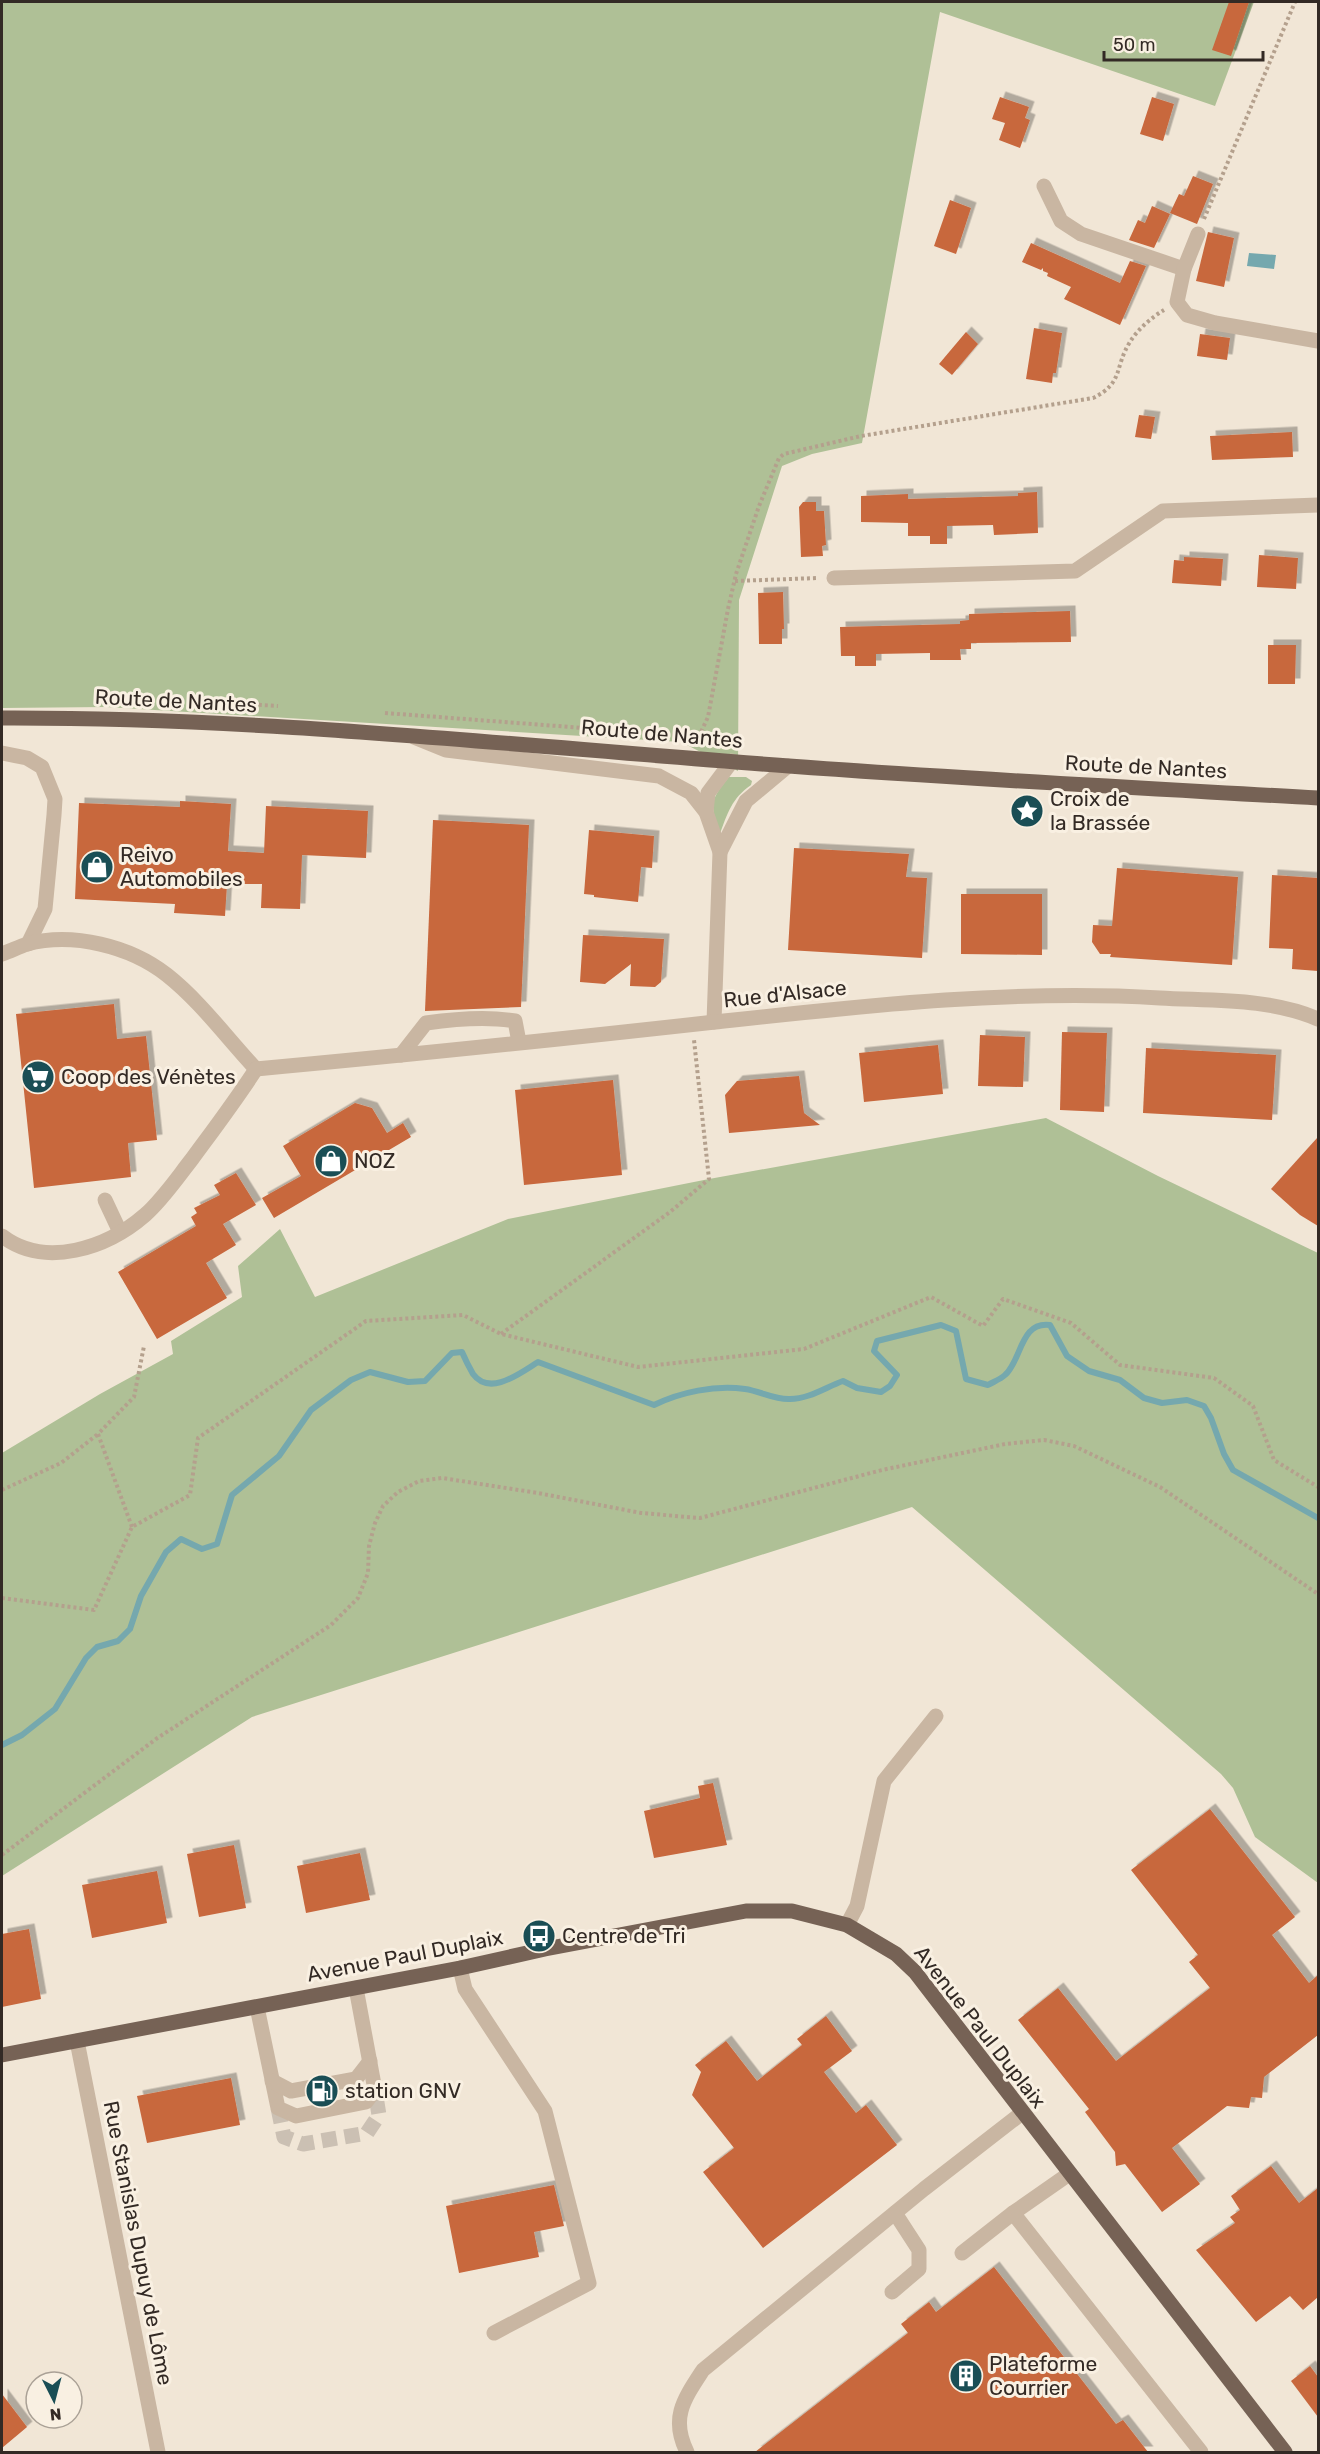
<svg xmlns="http://www.w3.org/2000/svg" width="1320" height="2454" viewBox="0 0 1320 2454" font-family="Rubik,sans-serif">
<style>
.green{fill:#afc096}
.water{fill:#75a8ae}
.lines{fill:none;stroke-linecap:round;stroke-linejoin:round}
.stream{stroke:#75a8ae;stroke-width:6}
.building{fill:#c8673d;filter:url(#shadow)}
.minor-tunnel{stroke:#cbc0b3;stroke-width:15;stroke-dasharray:15 8;stroke-linecap:butt}
.path{stroke:#b4a08d;stroke-width:4;stroke-dasharray:3 3;stroke-linecap:butt}
.minor{stroke:#c9b6a2;stroke-width:15}
.major{stroke:#766255;stroke-width:15}
.labels{text-anchor:middle;stroke-width:6;stroke-linejoin:round;paint-order:stroke}
.street-label{font-size:21px;fill:#332a25;stroke:#f9f0e2}
.poi-label{font-size:21px;fill:#332a25;stroke:#f9f0e2;text-anchor:start}
</style>
<defs>
<filter id="shadow"><feDropShadow dx="5.5" dy="-5.5" stdDeviation="0" flood-color="#0004"/></filter>
</defs>
<rect width="100%" height="100%" fill="#f1e6d6"/>
<!-- green -->
<g class="green">
<polygon points="2,2 1254,2 1215,106 940,12 862,443 812,454 782,466 739,600 738,771 681,742 106,707 2,708"/>
<path d="M729,777H746L752,781L751,785C732,798 727,814 720,834C711,805 708,802 729,777Z"/>
<polygon points="1046,1118 1158,1176 1318,1253 1318,1883 1255,1837 1233,1788 1221,1774 912,1507 252,1717 2,1876 2,1453 100,1394 173,1354 171,1341 242,1297 238,1266 280,1229 315,1297 508,1219 709,1179"/>
</g>
<!-- water -->
<polygon class="water" points="1249,253 1276,255 1274,269 1247,266"/>
<g class="lines">
<!-- stream -->
<path class="stream" d="M2,1745L22,1735L55,1709L86,1658L97,1647L118,1641L130,1629L141,1596L166,1552L181,1539L202,1549L217,1544L232,1495L279,1456L311,1410L351,1380L370,1372L408,1382L425,1381L452,1353L462,1352C465,1359 469,1367 473,1374C490,1397 520,1373 538,1362L654,1405C681,1392 714,1385 745,1389C760,1391 775,1400 790,1399C809,1399 826,1387 843,1381L857,1388L881,1392L890,1386L897,1375L874,1351L877,1341L941,1325L956,1331L966,1379L988,1385C993,1382 1001,1379 1005,1375C1022,1360 1020,1321 1050,1325L1067,1356L1089,1371L1120,1380L1144,1398L1162,1403L1187,1400L1204,1406L1211,1418L1224,1454L1233,1470L1318,1518"/>
</g>
<!-- building -->
<g class="building">
<polygon points="1229,2 1249,2 1231,56 1212,50"/>
<polygon points="1000,97 1029,107 1025,118 1030,120 1020,148 999,140 1005,123 992,119"/>
<polygon points="1152,97 1174,104 1163,141 1140,134"/>
<polygon points="1193,176 1213,184 1197,224 1170,213 1179,194 1184,196"/>
<polygon points="950,200 971,208 956,254 934,246"/>
<polygon points="1152,206 1170,214 1154,248 1129,240 1138,220 1145,223"/>
<polygon points="1208,232 1234,238 1224,287 1196,281"/>
<polygon points="1031,243 1120,283 1130,261 1146,266 1120,325 1064,299 1071,287 1047,276 1048,273 1043,271 1043,268 1041,270 1022,262"/>
<polygon points="1034,328 1062,333 1056,373 1053,373 1052,383 1026,379"/>
<polygon points="966,332 978,344 952,375 939,364"/>
<polygon points="1200,334 1230,338 1227,360 1197,356"/>
<polygon points="1139,415 1155,417 1151,439 1135,437"/>
<polygon points="1292,432 1293,457 1212,460 1210,436"/>
<polygon points="1037,492 1038,533 994,535 993,525 947,526 947,544 930,544 930,536 908,536 908,523 861,522 861,496 908,494 908,499 1018,496 1018,493"/>
<polygon points="803,502 816,502 816,511 824,511 826,545 822,546 823,556 801,557 799,507"/>
<polygon points="1259,555 1298,558 1296,589 1257,587"/>
<polygon points="1184,557 1223,559 1221,586 1172,583 1174,560 1184,561"/>
<polygon points="783,592 784,629 782,629 782,644 759,644 758,593"/>
<polygon points="1070,611 1071,642 971,643 971,649 960,649 961,660 930,660 930,653 876,654 876,666 855,666 855,656 841,656 840,627 960,624 960,621 969,620 969,614"/>
<polygon points="1268,645 1296,645 1295,684 1268,684"/>
<polygon points="180,801 231,804 228,851 264,853 266,806 368,811 366,858 302,855 300,909 261,908 262,884 227,884 225,916 174,913 175,904 75,899 79,803 180,807"/>
<polygon points="433,820 529,825 521,1007 425,1011"/>
<polygon points="589,830 654,836 652,868 641,867 638,902 594,897 594,895 584,894"/>
<polygon points="794,848 909,854 906,877 927,878 922,958 788,950"/>
<polygon points="1117,868 1238,877 1232,965 1110,957 1111,954 1100,954 1092,942 1093,925 1112,926"/>
<polygon points="1272,875 1318,878 1318,971 1292,969 1293,949 1269,948"/>
<polygon points="961,894 1042,894 1042,955 961,954"/>
<polygon points="583,935 664,939 661,982 655,987 630,986 631,964 605,984 580,982"/>
<polygon points="114,1004 117,1039 146,1036 157,1140 128,1143 131,1177 34,1188 16,1014"/>
<polygon points="1062,1032 1107,1033 1104,1112 1060,1110"/>
<polygon points="980,1035 1025,1037 1023,1087 978,1086"/>
<polygon points="938,1045 943,1094 864,1102 859,1053"/>
<polygon points="1146,1048 1276,1055 1272,1120 1143,1113"/>
<polygon points="799,1076 804,1113 820,1125 729,1133 725,1095 737,1081"/>
<polygon points="613,1080 622,1175 524,1185 515,1090"/>
<polygon points="355,1103 372,1108 387,1133 403,1123 411,1137 274,1218 262,1198 301,1176 283,1146"/>
<polygon points="1318,1137 1318,1226 1300,1215 1271,1189"/>
<polygon points="236,1173 256,1205 223,1224 236,1245 206,1263 227,1298 157,1339 118,1272 196,1226 191,1217 197,1213 194,1208 220,1195 214,1185"/>
<polygon points="713,1783 727,1845 654,1858 644,1811 700,1798 698,1786"/>
<polygon points="1210,1809 1295,1917 1272,1935 1309,1983 1318,1975 1318,2035 1264,2077 1262,2098 1251,2097 1249,2108 1227,2106 1172,2148 1200,2184 1162,2212 1125,2164 1116,2166 1115,2152 1085,2112 1089,2109 1018,2020 1058,1988 1116,2061 1210,1988 1189,1962 1198,1955 1131,1870"/>
<polygon points="234,1845 246,1908 199,1917 187,1854"/>
<polygon points="360,1853 370,1900 306,1913 297,1866"/>
<polygon points="157,1871 167,1923 92,1938 82,1885"/>
<polygon points="29,1929 41,1999 2,2007 2,1934"/>
<polygon points="826,2016 852,2051 824,2072 856,2113 866,2105 897,2145 763,2248 703,2172 734,2148 692,2095 701,2072 695,2065 726,2041 757,2081 802,2045 797,2039"/>
<polygon points="231,2078 240,2125 147,2143 137,2096"/>
<polygon points="1271,2166 1299,2203 1318,2188 1318,2297 1303,2310 1290,2296 1256,2322 1196,2250 1235,2223 1230,2217 1240,2210 1231,2196"/>
<polygon points="554,2185 564,2226 534,2232 539,2257 459,2273 446,2206"/>
<polygon points="994,2267 1116,2424 1123,2420 1148,2452 755,2452 908,2333 901,2324 929,2302 936,2312"/>
<polygon points="1310,2366 1318,2377 1318,2417 1291,2381"/>
<polygon points="2,2394 27,2427 2,2448"/>
</g>
<g class="lines">
<!-- minor-tunnel -->
<polyline class="minor-tunnel" points="278,2108 284,2137 303,2144 367,2133 379,2115 375,2090"/>
<!-- path -->
<g class="path">
<polyline points="1204,219 1295,2"/>
<polyline points="735,581 818,578"/>
<polyline points="109,699 180,700 278,706"/>
<path d="M385,713L690,736L701,732L708,717L728,609L736,574L759,506L779,458L784,454L861,436L1093,398C1124,383 1114,367 1130,342C1137,330 1152,317 1164,310"/>
<polyline points="501,1334 670,1212 709,1179 694,1040"/>
<polyline points="2,1490 61,1463 98,1434"/>
<polyline points="132,1527 98,1434 134,1397 144,1346"/>
<polyline points="2,1598 94,1610 132,1527 190,1495 198,1438 366,1321 463,1315 501,1334 638,1367 804,1349 931,1297 983,1326 1003,1299 1071,1323 1120,1365 1214,1378 1253,1406 1274,1460 1318,1487"/>
<polyline points="2,1855 156,1739 331,1625 358,1598 368,1573 369,1546 375,1523 383,1506 398,1492 419,1481 442,1478 538,1493 641,1513 700,1518 882,1470 1005,1444 1044,1440 1074,1446 1160,1487 1318,1594"/>
</g>
<!-- minor -->
<g class="minor">
<polyline points="1044,186 1061,221 1081,234 1184,269"/>
<polyline points="1198,234 1184,269 1177,302 1187,315 1215,323 1318,341"/>
<polyline points="834,578 1075,571 1163,511 1318,505"/>
<polyline points="414,737 446,750 659,776 691,793 706,812 720,852 714,1022"/>
<polyline points="2,753 27,758 42,767 55,799 54,815 45,909 28,944"/>
<polyline points="706,812 708,793 732,761"/>
<polyline points="720,852 746,801 788,766"/>
<path d="M2,954C10,951 19,947 27,944C73,932 130,946 167,975C200,1001 227,1038 256,1069"/>
<path d="M401,1055L426,1023C454,1019 487,1016 515,1021L519,1042"/>
<path d="M256,1069C409,1055 562,1039 715,1022C863,1006 1011,989 1160,998C1213,1001 1269,998 1318,1019"/>
<polyline points="105,1200 120,1232"/>
<path d="M2,1236C45,1269 107,1248 145,1215C163,1199 177,1178 192,1159C214,1129 236,1100 256,1069"/>
<polyline points="847,1925 857,1906 884,1781 936,1716"/>
<polyline points="460,1968 465,1989 545,2111 589,2283 494,2333"/>
<polyline points="257,2007 278,2108 296,2116 366,2102 375,2090 356,1988"/>
<polyline points="77,2041 158,2452"/>
<polyline points="272,2081 291,2091 356,2079 370,2061"/>
<polyline points="1013,2213 1201,2452"/>
<polyline points="962,2253 1013,2213 1069,2174"/>
<polyline points="892,2292 919,2269 919,2250 895,2213"/>
<path d="M687,2452C670,2418 684,2399 703,2370L924,2189L1022,2113"/>
</g>
<!-- major -->
<g class="major">
<path d="M2,718C265,717 527,747 789,766C965,779 1142,788 1318,798"/>
<polyline points="2,2055 460,1968 545,1949 746,1911 792,1911 847,1925 896,1954 915,1972 1285,2452"/>
</g>
</g>
<!-- icons -->
<defs>
<symbol id="sight-disc" viewBox="-11 -11 22 22"><circle r="9.5" fill="#1a4e55" stroke="#f9f0e2"/><path d="M0-6L1.8-2.2L6-1.7L2.9 1.2L3.7 5.4L0 3.3L-3.7 5.4L-2.9 1.2L-6-1.7L-1.8-2.2Z" fill="#fff"/></symbol>
<symbol id="shop-disc" viewBox="-11 -11 22 22"><circle r="9.5" fill="#1a4e55" stroke="#f9f0e2"/><path d="M-5-2.5h2.3a2.7 3.5 0 0 1 5.4 0H5L5.5 6h-11ZM-1.5-2.5h3a1.5 2.3 0 0 0-3 0Z" fill="#fff"/></symbol>
<symbol id="supermarket-disc" viewBox="-11 -11 22 22"><circle r="9.5" fill="#1a4e55" stroke="#f9f0e2"/><path d="M-6-5.5h2.5l.6 2H6L4.5 2H-2.5L-4.4-4H-6ZM-1.5 3.2a1.3 1.3 0 1 0 .1 0ZM3 3.2a1.3 1.3 0 1 0 .1 0Z" fill="#fff"/></symbol>
<symbol id="bus-disc" viewBox="-11 -11 22 22"><circle r="9.5" fill="#1a4e55" stroke="#f9f0e2"/><path d="M-5-6H5V4H4V6H2V4H-2V6H-4V4H-5ZM-3.5-4V0h7V-4ZM-3.5 1.2v1.5H-2V1.2ZM2 1.2v1.5H3.5V1.2Z" fill="#fff"/></symbol>
<symbol id="fuel-disc" viewBox="-11 -11 22 22"><circle r="9.5" fill="#1a4e55" stroke="#f9f0e2"/><path d="M-5.5-6h7V0h2V4h1.3V-2.5L3-4.5l.8-.8L6-3V5H2.5V1h-1V6h-7ZM-4.2-4.7v3.2H.2V-4.7Z" fill="#fff"/></symbol>
<symbol id="building-disc" viewBox="-11 -11 22 22"><circle r="9.5" fill="#1a4e55" stroke="#f9f0e2"/><path d="M-4-6H4V6H1V3H-1V6H-4ZM-2.5-4.3h1.7v1.8h-1.7ZM.8-4.3h1.7v1.8H.8ZM-2.5-1h1.7V.8h-1.7ZM.8-1h1.7V.8H.8Z" fill="#fff"/></symbol>
</defs>
<g fill-rule="evenodd">
<use href="#sight-disc" x="1008" y="792" width="38" height="38"/>
<use href="#shop-disc" x="78" y="848" width="38" height="38"/>
<use href="#supermarket-disc" x="19" y="1058" width="38" height="38"/>
<use href="#shop-disc" x="312" y="1142" width="38" height="38"/>
<use href="#bus-disc" x="520" y="1917" width="38" height="38"/>
<use href="#fuel-disc" x="303" y="2072" width="38" height="38"/>
<use href="#building-disc" x="947" y="2357" width="38" height="38"/>
</g>
<g class="labels">
<!-- street labels -->
<g class="street-label">
<text transform="translate(176 701) rotate(3)" y="7">Route de Nantes</text>
<text transform="translate(662 734) rotate(5)" y="7">Route de Nantes</text>
<text transform="translate(1146 767) rotate(3)" y="7">Route de Nantes</text>
<text transform="translate(785 994) rotate(-6)" y="7">Rue d'Alsace</text>
<text transform="translate(405 1956) rotate(-11)" y="7">Avenue Paul Duplaix</text>
<text transform="translate(980 2027) rotate(52)" y="7">Avenue Paul Duplaix</text>
<text transform="translate(138 2243) rotate(79)" y="7">Rue Stanislas Dupuy de Lôme</text>
</g>
<!-- poi labels -->
<g class="poi-label">
<text x="1050" y="806">Croix de<tspan x="1050" dy="24">la Brassée</tspan></text>
<text x="120" y="862">Reivo<tspan x="120" dy="24">Automobiles</tspan></text>
<text x="61" y="1084">Coop des Vénètes</text>
<text x="354" y="1168">NOZ</text>
<text x="562" y="1943">Centre de Tri</text>
<text x="345" y="2098">station GNV</text>
<text x="989" y="2371">Plateforme<tspan x="989" dy="24">Courrier</tspan></text>
</g>
</g>
<!-- border -->
<rect width="1320" height="2454" fill="none" stroke="#332a25" stroke-width="6"/>
<!-- north arrow -->
<g transform="translate(54 2400) rotate(174)"><circle r="28" fill="#f9f0e2" stroke="#aaa196" stroke-width="1.5"/>
<path d="M0-4.5L10 22L0 15L-10 22Z" fill="#1a4e55"/>
<text y="-9" font-size="16" font-weight="bold" text-anchor="middle" fill="#332a25">N</text>
</g>
<!-- scale -->
<path d="M1104 51v9h159v-9" fill="none" stroke="#332a25" stroke-width="3"/>
<text x="1113" y="51" font-size="18" fill="#332a25" stroke="#f9f0e2" stroke-width="4.5" paint-order="stroke">50 m</text>
</svg>
